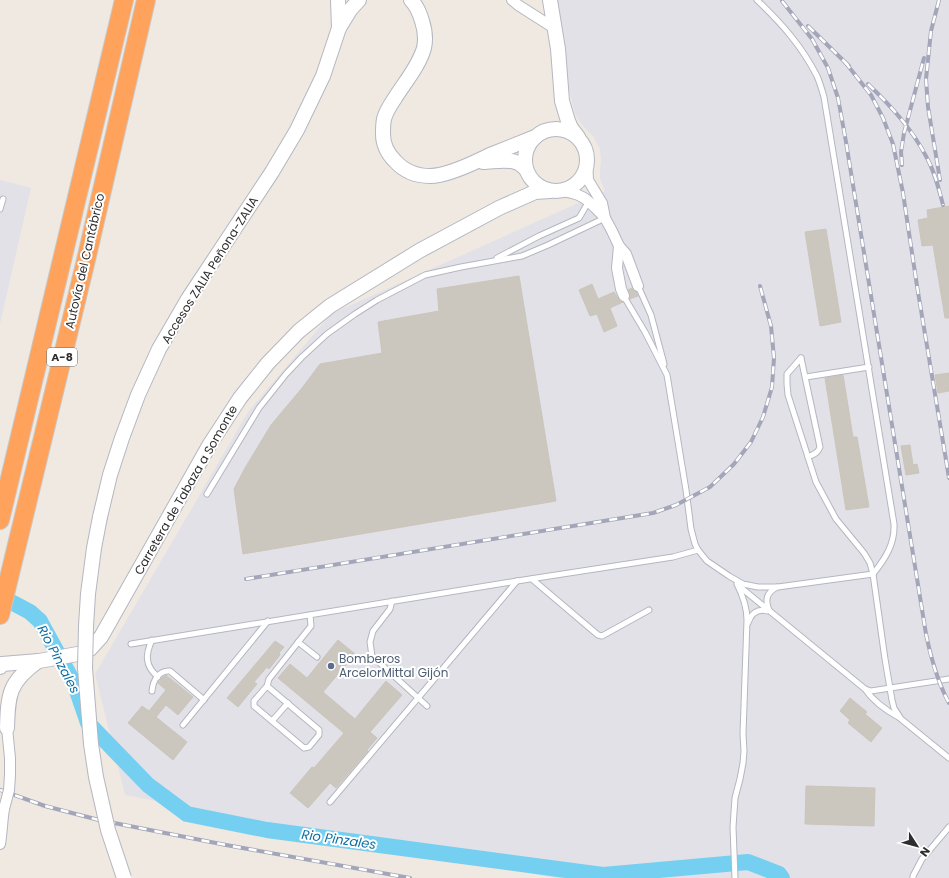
<svg xmlns="http://www.w3.org/2000/svg" width="949" height="878" viewBox="0 0 949 878" font-family="Poppins,sans-serif">
<style>
.industrial{fill:#e3e1e8}
.lines{fill:none;stroke-linecap:round;stroke-linejoin:round}
.river{stroke:#75cff0;stroke-width:16}
.building{fill:#cbc7bf;stroke:#cbc5ba}
.lane-casing{stroke:#b4b7c1;stroke-width:7}
.street-casing{stroke:#b4b7c1;stroke-width:12}
.secondary-casing{stroke:#b4b7c1;stroke-width:16}
.highway-casing{stroke:#c9c9c9;stroke-width:20}
.lane{stroke:#fff;stroke-width:5}
.street{stroke:#fff;stroke-width:10}
.secondary{stroke:#fff;stroke-width:14}
.highway{stroke:#ffa35c;stroke-width:18}
.rail-casing{stroke:#a3a6b8;stroke-width:4}
.rail{stroke:#fff;stroke-width:2.5;stroke-dasharray:8;stroke-linecap:butt}
.street-bridge-casing{stroke:#b4b7c1;stroke-width:12;stroke-linecap:butt}
.secondary-bridge-casing{stroke:#b4b7c1;stroke-width:16;stroke-linecap:butt}
.street-bridge{stroke:#fff;stroke-width:10}
.secondary-bridge{stroke:#fff;stroke-width:14}
.service-dot{fill:#5c6f8a;stroke:#fff;stroke-width:1.5}
.labels{text-anchor:middle;stroke-width:4;stroke-linejoin:round;paint-order:stroke}
.shield{fill:#fff;stroke:#6d6d6d;stroke-width:1}
.shield-label{font-size:11px;font-weight:bold;fill:#2e2e2e}
.street-label{font-size:12px;fill:#2e2e2e;stroke:#fff}
.service-label{font-size:12px;fill:#4e5e75;stroke:#fff;text-anchor:start}
.water-label{font-size:13px;font-style:italic;fill:#0d6fa3;stroke:#fff}
</style>
<rect width="100%" height="100%" fill="#efe9e1"/>
<!-- industrial -->
<g class="industrial">
<polygon points="555,0 949,0 949,878 554,878 125,795 95,674 248,412 331,314 605,191 600,179 600,169 601,160 600,149 593,136 583,126 575,114 567,81"/>
<polygon points="0,180 31,188 0,324"/>
</g>
<g class="lines">
<!-- river -->
<polyline class="river" points="0,596 30,612 40,621 75,685 88,723 148,785 187,814 267,830 603,875 748,862 779,874 782,878"/>
</g>
<!-- building -->
<g class="building">
<polygon points="949,206 949,318 945,318 933,245 922,246 918,220 928,218 927,210"/>
<polygon points="826,229 841,322 820,326 805,232"/>
<polygon points="519,276 556,501 243,554 234,489 245,468 271,425 302,388 320,364 382,353 378,322 439,311 437,289"/>
<polygon points="592,284 598,299 614,292 620,301 623,302 610,308 617,326 604,332 597,314 590,316 579,290"/>
<polygon points="632,288 634,291 636,292 638,296 630,299 630,294 628,290"/>
<polygon points="949,373 949,391 938,393 935,375"/>
<polygon points="843,375 853,437 857,437 869,507 846,510 825,378"/>
<polygon points="910,445 913,465 917,464 919,473 906,475 901,446"/>
<polygon points="338,640 355,654 323,692 355,719 386,681 402,695 370,732 377,738 367,750 368,751 336,788 330,783 308,808 290,793 312,767 314,768 344,733 278,678 290,664 307,678"/>
<polygon points="275,641 284,647 279,653 280,655 269,669 267,667 254,682 257,684 238,707 227,698"/>
<polygon points="166,675 193,697 178,715 166,705 156,717 187,742 173,760 128,723 142,706 149,711 166,690 158,683 163,677"/>
<polygon points="850,698 867,712 865,714 882,728 871,742 848,723 850,720 840,711"/>
<polygon points="806,786 875,788 874,826 805,824"/>
</g>
<g class="lines">
<defs>
<g id="lane">
<path d="M757,0C782,24 801,45 817,76C820,83 822,90 824,97L894,524C895,544 885,559 873,574"/>
<polyline points="0,209 3,199"/>
<polyline points="497,258 539,236 579,218 589,201"/>
<polyline points="638,286 651,315 664,364"/>
<polyline points="624,296 626,300 645,332 667,375 686,490 691,529 695,544 698,550 707,561 729,576 743,584 758,587 778,587 873,574 885,659 892,700 894,708 901,719 949,758"/>
<polyline points="801,358 787,374 787,384 788,395 816,482 836,519 864,553 870,563 873,574"/>
<path d="M801,358L820,447C818,453 814,454 808,457"/>
<polyline points="806,377 869,367"/>
<polyline points="207,494 259,408 286,374 302,357 327,334 355,314 377,300 425,275 461,267 522,256 548,245 605,218"/>
<polyline points="532,579 598,635 602,636 649,610"/>
<path d="M739,586L865,689C873,701 887,711 900,718"/>
<polyline points="392,601 390,609 373,631 370,642 372,656 427,706"/>
<path d="M769,610C765,600 766,593 777,587"/>
<path d="M748,623C751,614 757,608 767,611"/>
<path d="M152,640C145,655 145,666 158,677"/>
<polyline points="298,642 317,657"/>
<polyline points="131,644 517,581 673,557 698,550"/>
<polyline points="267,686 254,701 254,706 304,748 309,747 319,735 319,730 267,686 269,679 311,626 310,615"/>
<polyline points="865,689 871,691 949,679"/>
<path d="M152,691C153,680 159,670 170,671L204,700"/>
<polyline points="272,721 288,703"/>
<polyline points="183,725 268,621"/>
<polyline points="330,802 517,581"/>
<path d="M735,878L733,827L735,798L740,779L743,763L744,751L743,734L747,620C747,607 743,596 737,584"/>
<polyline points="913,878 913,876 922,859 949,827"/>
</g>
<g id="street">
<polyline points="512,0 518,5 554,28"/>
<path d="M558,191C583,192 589,201 605,218L602,203L588,180L587,159"/>
<polyline points="605,218 612,231 619,246 617,268 621,289 624,296"/>
<polyline points="619,246 626,254 638,286"/>
<polyline points="7,728 10,758 10,775"/>
<path d="M0,844C2,832 2,821 4,809"/>
</g>
<g id="secondary">
<path d="M411,0C416,5 420,14 422,21C425,30 426,39 424,48C419,66 405,82 395,98C391,104 386,111 384,119C383,124 383,129 383,134C383,144 388,154 395,161C404,171 417,176 430,176C447,176 474,163 490,155C505,149 520,143 535,137"/>
<polyline points="550,0 558,49 562,101 568,121 571,128 578,137"/>
<polyline points="339,28 350,10 359,0"/>
<circle cx="556" cy="160" r="31"/>
<path d="M483,162C493,162 508,158 518,163C521,164 523,167 526,169"/>
<polyline points="100,517 110,475 122,438 138,395 159,349 188,299 272,172 297,130 323,76 339,28 338,0"/>
<polyline points="0,667 2,664 39,661 83,653 90,649 101,637 210,444 240,398 268,363 299,331 330,306 419,251 499,208 535,192 550,191"/>
<path d="M7,728C8,694 9,682 38,661"/>
</g>
<g id="highway">
<polyline points="0,520 124,0"/>
<polyline points="0,615 86,260 146,0"/>
</g>
</defs>
<!-- lane casing -->
<use href="#lane" class="lane-casing"/>
<!-- street casing -->
<use href="#street" class="street-casing"/>
<!-- secondary casing -->
<use href="#secondary" class="secondary-casing"/>
<!-- highway casing -->
<use href="#highway" class="highway-casing"/>
<!-- lane -->
<use href="#lane" class="lane"/>
<!-- street -->
<use href="#street" class="street"/>
<!-- secondary -->
<use href="#secondary" class="secondary"/>
<!-- highway -->
<use href="#highway" class="highway"/>
<defs>
<g id="rail">
<polyline points="939,0 931,31 926,79 928,107 940,180"/>
<path d="M782,1L812,39L828,68L838,98L846,142L926,634C931,658 937,681 949,703"/>
<polyline points="808,26 849,66"/>
<polyline points="845,62 871,95 883,118 893,144 903,193 917,286 949,478"/>
<path d="M868,84C892,107 912,129 927,158C935,173 939,189 943,205"/>
<polyline points="902,165 901,152 904,133 924,58"/>
<polyline points="246,579 653,513 676,505 710,487 734,464 751,442 763,417 772,387 774,358 771,326 760,286"/>
<polyline points="0,790 45,806 99,820 226,845 410,878"/>
</g>
</defs>
<!-- rail casing -->
<use href="#rail" class="rail-casing"/>
<!-- rail -->
<use href="#rail" class="rail"/>
<defs>
<polyline id="street-bridge" points="4,809 9,790 10,775"/>
<polyline id="secondary-bridge" points="100,517 94,548 88,594 86,626 85,668 91,744 96,777 108,830 124,878"/>
</defs>
<!-- street-bridge casing -->
<use href="#street-bridge" class="street-bridge-casing"/>
<!-- secondary-bridge casing -->
<use href="#secondary-bridge" class="secondary-bridge-casing"/>
<!-- street-bridge -->
<use href="#street-bridge" class="street-bridge"/>
<!-- secondary-bridge -->
<use href="#secondary-bridge" class="secondary-bridge"/>
</g>
<!-- markers -->
<circle class="service-dot" cx="331" cy="666" r="4"/>
<g class="labels">
<!-- shield labels -->
<rect class="shield" x="47" y="348" width="30" height="18" rx="3"/>
<g class="shield-label">
<text x="62" y="361">A-8</text>
</g>
<!-- street labels -->
<g class="street-label">
<text transform="translate(85 261) rotate(-77)" y="4">Autovía del Cantábrico</text>
<text transform="translate(210 270) rotate(-58)" y="4">Accesos ZALIA Peñona-ZALIA</text>
<text transform="translate(186 490) rotate(-60)" y="4">Carretera de Tabaza a Somonte</text>
</g>
<!-- service labels -->
<g class="service-label">
<text x="339" y="663">Bomberos<tspan x="339" dy="14">ArcelorMittal Gijón</tspan></text>
</g>
<!-- water labels -->
<g class="water-label">
<text transform="translate(59 659) rotate(62)" y="5">Rio Pinzales</text>
<text transform="translate(339 839) rotate(8)" y="5">Rio Pinzales</text>
</g>
</g>
<!-- north arrow -->
<g transform="translate(917 846) rotate(126)" stroke="#ffffff" stroke-width="3" paint-order="stroke">
<path d="M0-3L7 15L0 10L-7 15Z" fill="#2e2e2e"/>
<text y="-6" font-size="11" font-weight="bold" text-anchor="middle" fill="#2e2e2e">N</text>
</g>
</svg>
